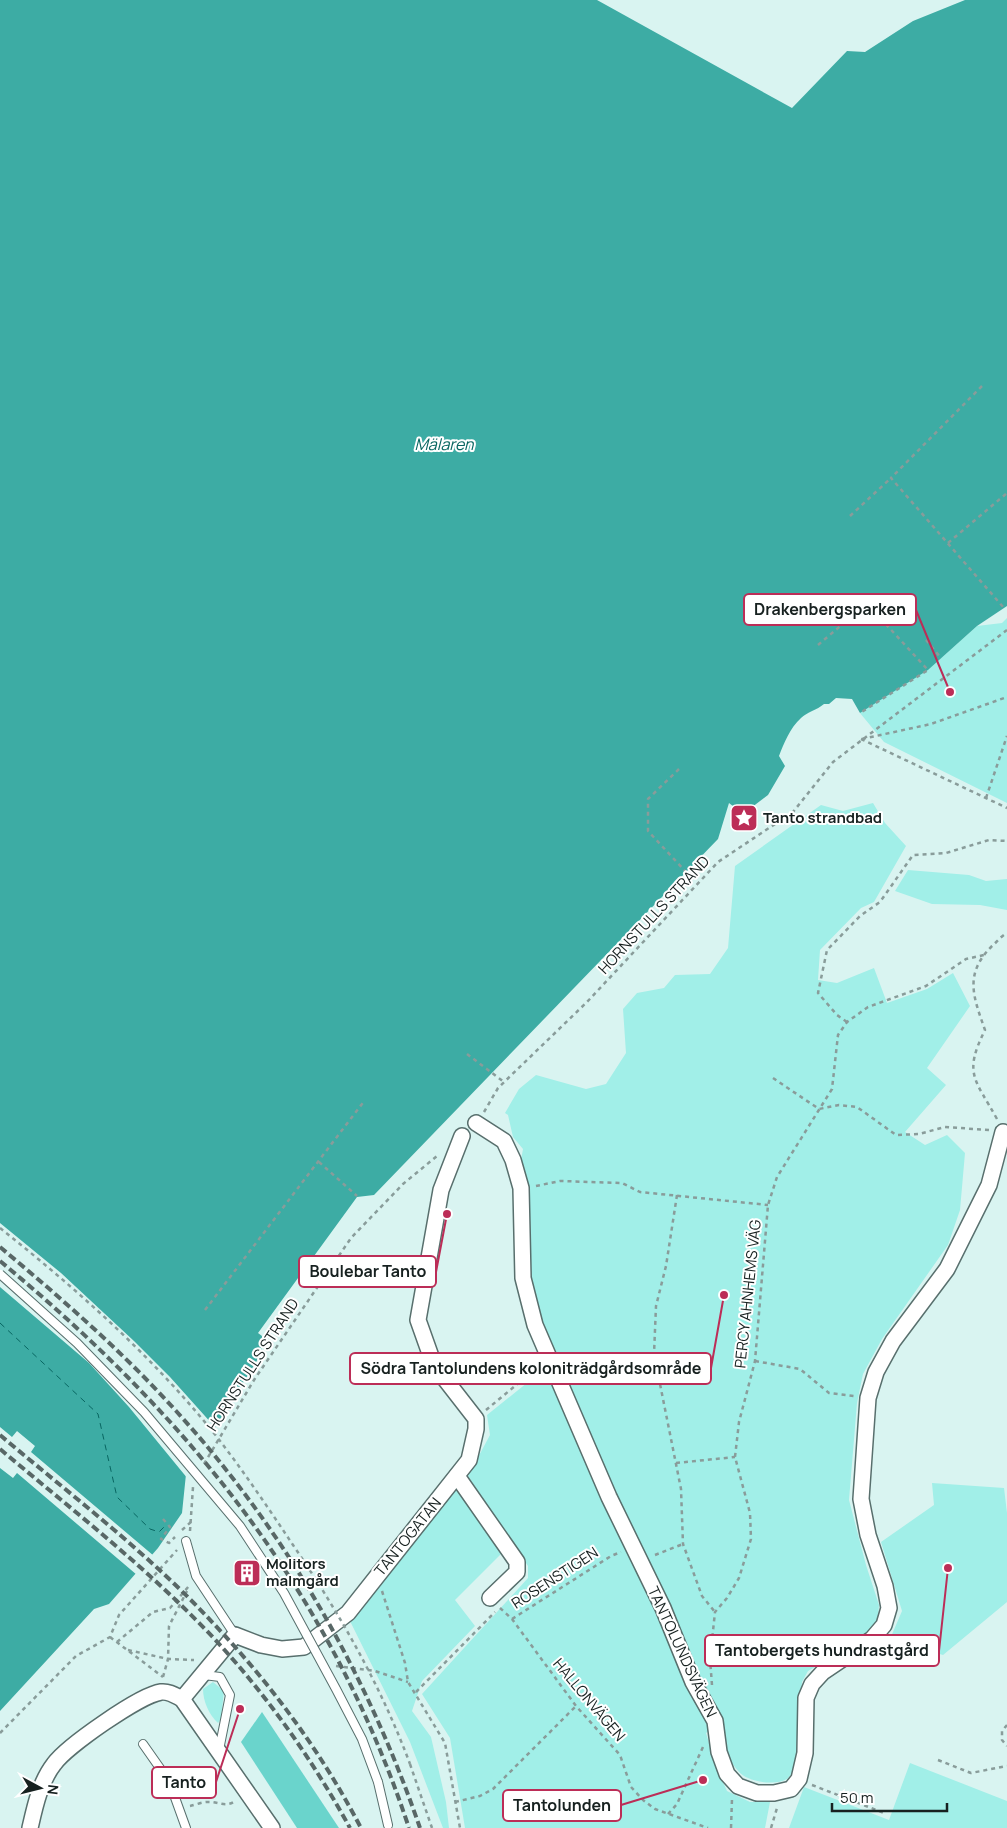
<svg xmlns="http://www.w3.org/2000/svg" width="1007" height="1828" viewBox="0 0 1007 1828" font-family="Manrope,sans-serif">
<style>
.green{fill:#a1efe8}
.forest{fill:#6ad4cc}
.water{fill:#3daca4}
.pier{fill:#d9f4f1}
.lines{fill:none;stroke-linecap:round;stroke-linejoin:round}
.ferry{stroke:#086661;stroke-width:1;stroke-dasharray:6 5;stroke-linecap:butt}
.service-casing{stroke:#586f6d;stroke-width:10}
.minor-casing{stroke:#586f6d;stroke-width:18}
.path{stroke:#899c9a;stroke-width:2.5;stroke-dasharray:4 4;stroke-linecap:butt}
.service{stroke:#fff;stroke-width:8}
.minor{stroke:#fff;stroke-width:15}
.rail{stroke:#586766;stroke-width:4;stroke-dasharray:8 4;stroke-linecap:butt}
.service-bridge-casing{stroke:#586f6d;stroke-width:10;stroke-linecap:butt}
.path-bridge{stroke:#899c9a;stroke-width:2.5;stroke-dasharray:4 4;stroke-linecap:butt}
.service-bridge{stroke:#fff;stroke-width:8}
.labels{text-anchor:middle;stroke-width:4;stroke-linejoin:round;paint-order:stroke}
.poi-label{font-size:15px;font-weight:bold;fill:#172120;stroke:#fff;text-anchor:start}
.street-label{font-size:15px;fill:#172120;stroke:#fff}
.water-label{font-size:16px;font-style:italic;fill:#086661;stroke:#fff}
.leader{fill:none;stroke:#bc2d57;stroke-width:2}
.callout-dot{fill:#bc2d57;stroke:#fff;stroke-width:2}
.callout{fill:#fff;stroke:#bc2d57;stroke-width:2}
.callout-label{font-size:16px;text-anchor:middle;font-weight:bold;fill:#172120}
</style>
<rect width="100%" height="100%" fill="#d9f4f1"/>
<!-- green -->
<g class="green">
<polygon points="1007,618 1007,803 884,742 860,713 928,670 977,626 1002,623"/>
<path d="M873,803L885,823L906,846L874,902L861,908L820,950L818,980L837,983L874,968L887,1003L927,989L953,973L970,1006L927,1068L946,1085L905,1132L925,1145L947,1135L965,1153L960,1210L948,1245L882,1339L863,1374L857,1403L849,1500L866,1565L879,1605L878,1617L873,1628L857,1642L808,1671L802,1682C801,1697 800,1756 796,1766C794,1769 790,1777 787,1779C776,1786 749,1782 740,1773C727,1760 721,1741 718,1724L706,1733L717,1769L727,1791L750,1802H770L765,1828H465L450,1738L422,1694L528,1578V1566L468,1476L490,1435L487,1415L543,1370L553,1359L540,1317L531,1273L529,1191L521,1160L523,1149L513,1137L508,1115L505,1113L519,1089L536,1075L586,1089L606,1084L626,1053L623,1009L637,993L664,988L675,975L710,974L728,948L735,866L821,805L843,811Z"/>
<polygon points="908,870 969,875 986,881 1007,879 1007,910 980,905 932,904 895,891"/>
<polygon points="932,1483 1004,1488 1007,1513 1007,1602 943,1655 890,1639 902,1611 881,1542 934,1505"/>
<polygon points="452,1490 464,1492 505,1550 455,1600 475,1626 422,1681 412,1711 431,1737 446,1802 449,1828 443,1828 410,1742 349,1619"/>
<path d="M213,1682L224,1691L221,1719L218,1723C209,1715 203,1701 203,1689Z"/>
<polygon points="910,1763 1007,1801 1007,1828 789,1828 804,1787 889,1820"/>
</g>
<!-- forest -->
<polygon class="forest" points="262,1712 339,1828 297,1828 241,1742"/>
<!-- water -->
<path class="water" d="M0,0H597L792,108L847,51L865,52L913,21L965,0H1007V606L977,626L928,670L860,713L852,699L836,698L829,704H824C817,710 807,712 801,718C790,728 784,743 779,756L785,766L768,795L743,814L729,803L718,839L374,1195L357,1197L258,1333L262,1336L261,1354L186,1474L182,1513L158,1548L109,1604L94,1609L0,1711Z"/>
<!-- pier -->
<g class="pier">
<polygon points="0,1223 61,1273 134,1341 170,1377 213,1425 217,1430 188,1479 129,1407 89,1363 0,1287"/>
<polygon points="0,1427 12,1437 17,1431 35,1446 31,1452 154,1556 137,1575 17,1473 13,1478 0,1468"/>
</g>
<g class="lines">
<!-- ferry -->
<polyline class="ferry" points="0,1323 98,1414 117,1497 150,1529 159,1532 167,1524"/>
<defs>
<g id="service">
<polyline points="186,1541 196,1576 235,1635"/>
<polyline points="204,1675 220,1677 230,1695 219,1750"/>
<polyline points="143,1744 169,1781 186,1828"/>
<polyline points="378,1782 388,1825"/>
</g>
<g id="minor">
<polyline points="476,1123 504,1141 513,1160 521,1188 523,1278 535,1325 609,1497 663,1608 693,1682 715,1721 719,1752 727,1774 738,1786 757,1793 774,1793 791,1789 799,1779 805,1753 806,1698 812,1684 823,1672 872,1639 884,1625 889,1608 885,1586 868,1535 861,1499 868,1398 876,1372 893,1341 947,1269 989,1185 1003,1132"/>
<polyline points="457,1476 517,1562 517,1572 490,1598"/>
<polyline points="182,1699 235,1635 261,1645 282,1649 304,1647 348,1613 469,1460 476,1429 476,1419 434,1365 418,1320 441,1190 462,1136"/>
<path d="M30,1828C35,1806 40,1782 54,1764C67,1746 140,1695 161,1692C169,1691 176,1696 182,1699L272,1828"/>
</g>
</defs>
<!-- service casing -->
<use href="#service" class="service-casing"/>
<!-- minor casing -->
<use href="#minor" class="minor-casing"/>
<!-- path -->
<g class="path">
<polyline points="982,386 891,478 1004,608"/>
<polyline points="850,516 891,478"/>
<polyline points="948,543 1007,493"/>
<polyline points="926,640 941,658"/>
<polyline points="818,645 851,617 882,620 928,670 860,713"/>
<polyline points="861,739 1007,808"/>
<polyline points="862,739 931,724 1007,697"/>
<polyline points="679,769 648,799 648,831 686,872"/>
<polyline points="986,798 1007,736"/>
<polyline points="847,1022 837,1015 818,993 827,950 860,916 880,902 913,855 946,853 989,840 1007,841"/>
<polyline points="467,1054 504,1082"/>
<polyline points="773,1078 819,1109 839,1105 857,1107 896,1135 919,1134 945,1127 989,1130"/>
<polyline points="484,1112 498,1088 587,1002 718,862 793,812 833,762 1007,630"/>
<path d="M997,1119C975,1079 963,1074 985,1030C973,996 964,974 992,946C997,942 1001,936 1007,933"/>
<polyline points="319,1162 357,1196"/>
<polyline points="536,1186 560,1181 622,1183 640,1192 768,1205"/>
<polyline points="677,1195 666,1266 656,1306 654,1354 681,1489 683,1544 702,1596 715,1612"/>
<polyline points="205,1310 365,1100"/>
<polyline points="755,1361 800,1369 829,1393 854,1396"/>
<polyline points="486,1410 538,1367"/>
<polyline points="676,1463 735,1457"/>
<polyline points="204,1464 254,1380 351,1238 403,1184 437,1156"/>
<polyline points="163,1519 170,1527 161,1539 169,1543 175,1537"/>
<polyline points="182,1530 191,1522"/>
<polyline points="190,1531 193,1487"/>
<polyline points="655,1555 683,1544"/>
<polyline points="382,1591 405,1663 408,1682 445,1743 460,1828"/>
<polyline points="500,1608 512,1619 576,1706 620,1755 631,1787 643,1800 655,1809 708,1828"/>
<polyline points="512,1619 611,1556 621,1552"/>
<polyline points="110,1637 163,1677"/>
<polyline points="117,1642 153,1612 170,1608 189,1586"/>
<polyline points="128,1650 168,1659 194,1660"/>
<polyline points="336,1666 375,1671 408,1682"/>
<polyline points="163,1677 168,1659 169,1626 187,1591"/>
<polyline points="712,1685 710,1659 715,1612 727,1598 739,1578 751,1539 750,1513 735,1457 739,1422 755,1361 768,1205 777,1177 832,1089 838,1035 847,1022 868,1007 926,986 966,959 984,955"/>
<polyline points="416,1692 495,1612"/>
<polyline points="1007,1725 1002,1731 1002,1740 1007,1746"/>
<polyline points="0,1733 76,1656 110,1637 119,1615 177,1550"/>
<polyline points="938,1760 971,1773 1007,1766"/>
<polyline points="410,1764 432,1828"/>
<polyline points="812,1785 884,1813"/>
<polyline points="455,1802 480,1796 493,1789 576,1706"/>
<path d="M190,1806C195,1805 202,1802 207,1802C217,1801 226,1808 235,1801"/>
<polyline points="668,1814 677,1804 703,1747"/>
<polyline points="731,1828 732,1799"/>
<polyline points="771,1828 777,1808"/>
</g>
<!-- service -->
<use href="#service" class="service"/>
<!-- minor -->
<use href="#minor" class="minor"/>
<!-- rail -->
<g class="rail">
<path d="M0,1247C62,1299 123,1352 177,1412C287,1533 367,1674 420,1828"/>
<path d="M0,1261C189,1417 331,1592 409,1828"/>
<path d="M0,1435C72,1496 149,1554 213,1623C271,1684 322,1753 361,1828"/>
<path d="M0,1449C70,1508 142,1564 205,1629C262,1688 311,1757 350,1828"/>
</g>
<defs>
<polyline id="service-bridge" points="0,1274 77,1343 144,1412 240,1526 284,1593 336,1689 362,1739 378,1782"/>
</defs>
<!-- service-bridge casing -->
<use href="#service-bridge" class="service-bridge-casing"/>
<!-- path-bridge -->
<path class="path-bridge" d="M0,1228C78,1290 155,1359 217,1437C244,1472 269,1509 293,1545C340,1614 381,1686 410,1764"/>
<!-- service-bridge -->
<use href="#service-bridge" class="service-bridge"/>
</g>
<!-- icons -->
<defs>
<symbol id="sight-square" viewBox="-11 -11 22 22"><rect x="-9" y="-9" width="18" height="18" rx="4" fill="#bc2d57" stroke="#fff"/><path d="M0-6L1.8-2.2L6-1.7L2.9 1.2L3.7 5.4L0 3.3L-3.7 5.4L-2.9 1.2L-6-1.7L-1.8-2.2Z" fill="#fff"/></symbol>
<symbol id="building-square" viewBox="-11 -11 22 22"><rect x="-9" y="-9" width="18" height="18" rx="4" fill="#bc2d57" stroke="#fff"/><path d="M-4-6H4V6H1V3H-1V6H-4ZM-2.5-4.3h1.7v1.8h-1.7ZM.8-4.3h1.7v1.8H.8ZM-2.5-1h1.7V.8h-1.7ZM.8-1h1.7V.8H.8Z" fill="#fff"/></symbol>
</defs>
<g fill-rule="evenodd">
<use href="#sight-square" x="728" y="802" width="32" height="32"/>
<use href="#building-square" x="231" y="1557" width="32" height="32"/>
</g>
<g class="labels">
<!-- poi labels -->
<g class="poi-label">
<text x="763" y="823">Tanto strandbad</text>
<text x="266" y="1569">Molitors<tspan x="266" dy="17">malmgård</tspan></text>
</g>
<!-- street labels -->
<g class="street-label">
<text transform="translate(654 915) rotate(-47)" y="5">HORNSTULLS STRAND</text>
<text transform="translate(748 1294) rotate(-84)" y="5">PERCY AHNHEMS VÄG</text>
<text transform="translate(253 1365) rotate(-57)" y="5">HORNSTULLS STRAND</text>
<text transform="translate(408 1537) rotate(-51)" y="5">TANTOGATAN</text>
<text transform="translate(555 1578) rotate(-33)" y="5">ROSENSTIGEN</text>
<text transform="translate(682 1652) rotate(65)" y="5">TANTOLUNDSVÄGEN</text>
<text transform="translate(589 1700) rotate(50)" y="5">HALLONVÄGEN</text>
</g>
<!-- water labels -->
<g class="water-label">
<text x="444" y="450">Mälaren</text>
</g>
</g>
<!-- callouts -->
<path class="leader" d="M950 692L916 610M447 1214L436 1272M724 1295L711 1368M948 1568L939 1651M240 1709L216 1782M703 1780L621 1805"/>
<g class="callout-dot">
<circle cx="950" cy="692" r="5"/>
<circle cx="447" cy="1214" r="5"/>
<circle cx="724" cy="1295" r="5"/>
<circle cx="948" cy="1568" r="5"/>
<circle cx="240" cy="1709" r="5"/>
<circle cx="703" cy="1780" r="5"/>
</g>
<g class="callout">
<rect x="744" y="594" width="172" height="31" rx="5"/>
<rect x="299" y="1256" width="137" height="31" rx="5"/>
<rect x="350" y="1353" width="361" height="31" rx="5"/>
<rect x="705" y="1635" width="234" height="31" rx="5"/>
<rect x="152" y="1767" width="64" height="31" rx="5"/>
<rect x="503" y="1790" width="118" height="31" rx="5"/>
</g>
<g class="callout-label">
<text x="830" y="615">Drakenbergsparken</text>
<text x="368" y="1277">Boulebar Tanto</text>
<text x="531" y="1374">Södra Tantolundens koloniträdgårdsområde</text>
<text x="822" y="1656">Tantobergets hundrastgård</text>
<text x="184" y="1788">Tanto</text>
<text x="562" y="1811">Tantolunden</text>
</g>
<!-- north arrow -->
<g transform="translate(40 1788) rotate(97)" stroke="#ffffff" stroke-width="4" paint-order="stroke">
<path d="M0-4L9 19L0 12L-9 19Z" fill="#172120"/>
<text y="-8" font-size="14" font-weight="bold" text-anchor="middle" fill="#172120">N</text>
</g>
<!-- scale -->
<path d="M832 1803v8h115v-8" fill="none" stroke="#172120" stroke-width="2.5"/>
<text x="840" y="1803" font-size="15" fill="#172120" stroke="#ffffff" stroke-width="4" paint-order="stroke">50 m</text>
</svg>
